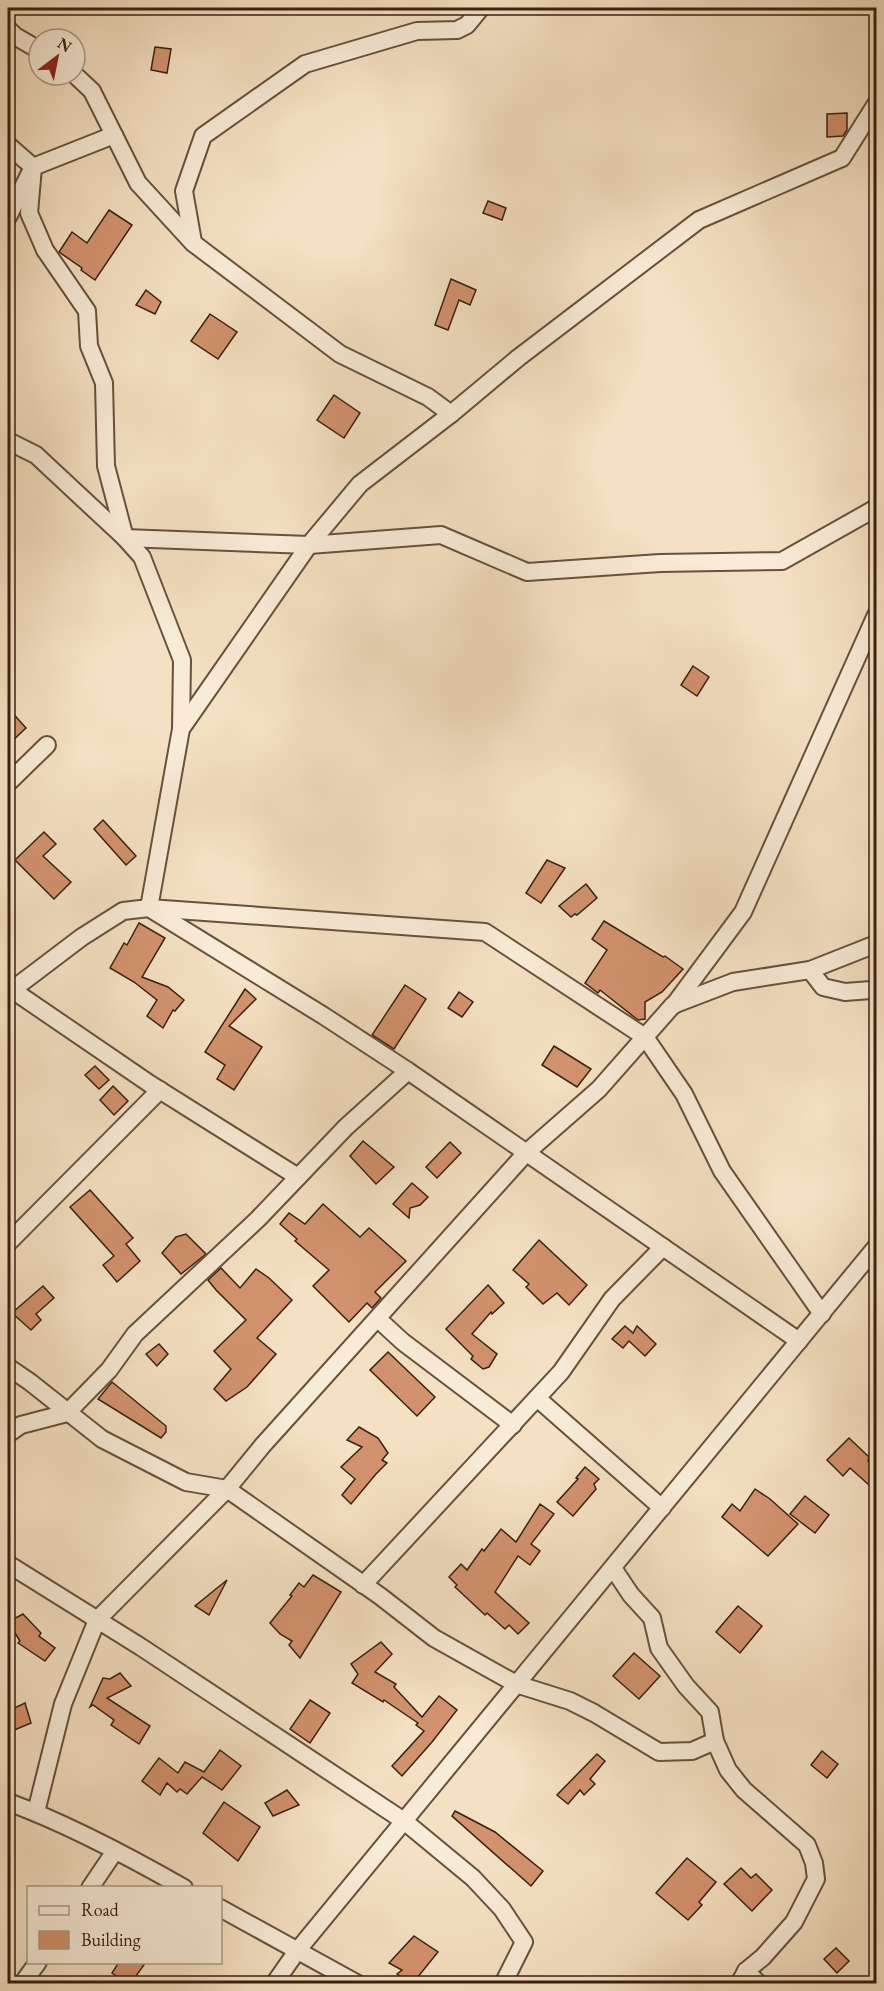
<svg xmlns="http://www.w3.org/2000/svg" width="884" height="1991" viewBox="0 0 884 1991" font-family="'EB Garamond',serif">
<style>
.building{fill:#d2926e;stroke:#39210f;stroke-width:1.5}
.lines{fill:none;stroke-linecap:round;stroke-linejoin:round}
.street-casing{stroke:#68513c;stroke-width:20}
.street{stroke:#f8ebd7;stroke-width:16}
</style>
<rect width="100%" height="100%" fill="#f4e0c2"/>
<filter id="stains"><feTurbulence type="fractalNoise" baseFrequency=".00333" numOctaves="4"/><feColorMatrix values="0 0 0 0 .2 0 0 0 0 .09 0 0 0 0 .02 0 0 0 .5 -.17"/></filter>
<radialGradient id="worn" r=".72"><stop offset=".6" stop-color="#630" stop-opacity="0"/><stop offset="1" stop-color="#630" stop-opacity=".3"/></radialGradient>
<!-- building -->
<g class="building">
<polygon points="155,47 171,49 167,73 151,70"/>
<polygon points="847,113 847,130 843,136 827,137 827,114"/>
<polygon points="488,201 506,208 502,220 483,213"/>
<polygon points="109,210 132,225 95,280 81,270 82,268 59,252 72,232 87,243"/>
<polygon points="451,279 476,290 470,305 459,300 448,330 435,325"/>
<polygon points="146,290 161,302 155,314 136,305"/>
<polygon points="210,314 237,332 218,359 191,341"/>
<polygon points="334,395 360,413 344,438 317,420"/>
<polygon points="693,666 709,677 697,696 681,685"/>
<polygon points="8,708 26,728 8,745"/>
<polygon points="103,820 136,856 126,865 94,829"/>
<polygon points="44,832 56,844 43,856 71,882 54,899 15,860"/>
<polygon points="547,860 565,868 541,903 526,893"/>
<polygon points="586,884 597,898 577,915 575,914 571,917 559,906"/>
<polygon points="604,921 663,957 665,956 683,969 662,992 645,1002 645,1019 638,1020 600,990 598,993 585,983 607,950 592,939"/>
<polygon points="139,923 165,938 142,977 168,987 184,1000 175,1011 173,1010 163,1028 147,1016 157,1000 134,982 110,968 124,943 127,945"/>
<polygon points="405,985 426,999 394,1049 372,1035"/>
<polygon points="245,989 256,999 229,1026 262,1047 234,1090 217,1079 225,1065 205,1052"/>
<polygon points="459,992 473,1002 462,1017 448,1008"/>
<polygon points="554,1046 591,1069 577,1087 542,1065"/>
<polygon points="95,1066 109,1080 99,1089 85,1075"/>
<polygon points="113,1086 128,1101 114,1115 100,1100"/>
<polygon points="363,1141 394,1167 376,1184 350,1156"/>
<polygon points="450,1142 461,1153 437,1178 426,1167"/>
<polygon points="412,1183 428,1197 420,1205 410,1208 409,1218 393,1204"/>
<polygon points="90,1190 133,1238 126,1244 140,1261 117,1282 103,1265 114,1256 70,1207"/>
<polygon points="323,1204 360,1237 369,1228 406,1261 375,1292 381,1298 372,1308 367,1303 349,1322 313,1286 329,1270 295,1241 297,1239 280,1224 289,1213 305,1224"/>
<polygon points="186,1234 206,1254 181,1274 162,1253 176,1237"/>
<polygon points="539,1240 587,1285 569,1305 557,1293 543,1304 526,1287 529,1284 513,1270"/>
<polygon points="221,1268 240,1288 256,1269 269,1278 292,1300 257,1338 276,1354 247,1387 226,1401 214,1389 231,1369 214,1351 246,1320 216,1290 208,1280"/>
<polygon points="488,1285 504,1303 492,1314 491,1312 472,1334 497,1354 489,1367 483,1369 471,1359 473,1356 446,1329"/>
<polygon points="43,1286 54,1298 36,1314 41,1320 31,1330 12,1313"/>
<polygon points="625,1326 633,1333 637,1326 656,1344 645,1356 629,1341 623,1348 612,1339"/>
<polygon points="159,1344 168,1354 157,1366 146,1354"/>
<polygon points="388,1352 435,1397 417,1416 370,1370"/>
<polygon points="112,1382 166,1426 166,1432 161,1438 98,1399"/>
<polygon points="359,1427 378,1438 388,1453 382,1460 387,1463 376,1474 351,1504 342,1495 355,1479 341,1467 362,1447 347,1440"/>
<polygon points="849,1438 869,1457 868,1461 876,1469 876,1476 869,1485 850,1468 843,1476 827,1460"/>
<polygon points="585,1467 599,1479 594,1484 596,1489 573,1516 557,1502 578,1479 576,1478"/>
<polygon points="755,1489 770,1499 798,1524 768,1556 722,1517 732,1504 740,1511"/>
<polygon points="805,1496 829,1515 815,1533 790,1514"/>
<polygon points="540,1504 554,1514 531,1544 540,1551 530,1565 518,1556 495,1592 529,1623 518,1634 509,1625 505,1629 487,1613 485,1615 455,1587 457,1585 449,1577 461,1564 467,1570 482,1549 484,1551 501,1529 516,1542"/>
<polygon points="313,1575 341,1592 300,1658 289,1645 292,1641 280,1634 270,1623 292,1596 290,1595 299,1583 304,1587"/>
<polygon points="227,1580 209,1615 195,1606"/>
<polygon points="738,1606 762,1626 740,1653 716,1632"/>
<polygon points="23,1614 41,1633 39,1636 55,1648 45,1661 18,1643 20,1641 8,1622"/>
<polygon points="381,1642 392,1654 375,1672 396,1684 394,1687 422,1717 439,1696 457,1710 432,1742 402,1776 392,1766 424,1731 416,1725 418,1723 384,1700 383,1702 352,1683 358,1674 351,1664"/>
<polygon points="634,1653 660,1676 639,1699 613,1676"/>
<polygon points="120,1673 131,1686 107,1698 150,1726 139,1744 111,1725 114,1720 93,1705 90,1707 103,1678 110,1679"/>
<polygon points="310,1700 330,1713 310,1743 290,1729"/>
<polygon points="25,1703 31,1723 12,1731 8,1718 8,1711"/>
<polygon points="220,1750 241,1766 222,1790 202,1777 187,1794 180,1789 177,1792 167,1783 160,1795 142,1781 159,1758 178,1773 185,1762 204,1772"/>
<polygon points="822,1751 838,1764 827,1778 811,1765"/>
<polygon points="597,1754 605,1761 590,1779 595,1784 584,1795 580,1790 568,1804 557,1795"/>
<polygon points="287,1790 299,1805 273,1816 265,1803"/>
<polygon points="224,1802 260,1827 238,1861 203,1833"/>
<polygon points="455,1811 495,1832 543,1871 531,1886 452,1816"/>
<polygon points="687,1858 716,1882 699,1902 702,1905 688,1920 656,1893"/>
<polygon points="741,1868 751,1878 756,1874 772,1890 752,1911 724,1884"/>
<polygon points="414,1936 438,1952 413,1983 409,1983 397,1974 402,1970 389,1963"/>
<polygon points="836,1948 849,1961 837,1973 824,1959"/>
<polygon points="119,1962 146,1962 131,1983 127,1983 112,1973"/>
</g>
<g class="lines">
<defs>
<g id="street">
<polyline points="8,29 15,36 39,50"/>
<polyline points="75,75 92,91 138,183 193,243 340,354 428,397 451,414"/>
<polyline points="8,145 33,167"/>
<polyline points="33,167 29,213 45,250 87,311 89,346 104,383 106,466 125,538 142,557 182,660 181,729"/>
<polyline points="8,217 33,167 114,135"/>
<polyline points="193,242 184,191 203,136 305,64 417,31 457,30 467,25 481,8"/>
<polyline points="8,441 36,455 125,538 309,545 441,535 527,572 660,563 782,561 876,508"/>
<polyline points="8,783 47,745"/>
<polyline points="810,970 823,987 845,992 871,990 876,991"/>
<polyline points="8,987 150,1084 298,1177"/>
<polyline points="8,993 82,937 123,911 149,908 324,1016 408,1071 799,1341"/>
<polyline points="674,1005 743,912 876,615"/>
<polyline points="8,1243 160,1090"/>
<polyline points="822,1314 722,1171 684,1094 645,1037 485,932 149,908 181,729 309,545 360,484 451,414 518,358 699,220 842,158 876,104"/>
<polyline points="378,1319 403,1342 513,1425"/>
<polyline points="8,1367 30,1382 102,1439 186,1482 227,1489 380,1596 434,1638 516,1684 570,1701 594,1713 659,1752 692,1751 715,1741"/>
<polyline points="537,1398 662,1508"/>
<polyline points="8,1434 21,1425 67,1413 109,1370 135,1334 258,1219 346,1127 408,1071"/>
<polyline points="8,1564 141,1647 404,1821 473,1878 502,1909 524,1942 503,1984"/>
<polyline points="613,1568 631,1595 652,1618 659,1648 686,1686 710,1712 715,1741 728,1770 744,1790 807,1845 814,1863 816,1879 794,1922 763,1957 746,1971 739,1984"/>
<polyline points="363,1585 561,1372 612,1299 663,1247"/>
<path d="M8,1802C68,1824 128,1856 184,1888"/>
<polyline points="36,1812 63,1704 97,1620 227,1489 263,1445 526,1153 599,1089 673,1005 733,982 810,970 876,944"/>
<polyline points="90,1888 115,1851"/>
<polyline points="220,1908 358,1984"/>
<polyline points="746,1971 759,1984"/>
<polyline points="22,1984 38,1962"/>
<polyline points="274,1984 297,1951 876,1247"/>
</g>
</defs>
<!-- street casing -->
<use href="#street" class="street-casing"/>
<!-- street -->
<use href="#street" class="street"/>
</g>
<!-- margin -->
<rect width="884" height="1991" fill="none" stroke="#f4e0c2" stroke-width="30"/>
<rect x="9" y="9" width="866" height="1973" fill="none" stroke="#39210f" stroke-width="3"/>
<rect x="15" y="15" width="854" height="1961" fill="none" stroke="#39210f" stroke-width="1.5"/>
<!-- legend -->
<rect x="27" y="1886" width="195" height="78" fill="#f8ebd7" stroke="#ac9a87" stroke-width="1.5"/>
<rect x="39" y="1906" width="30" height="9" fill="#f8ebd7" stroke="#ac9a87" stroke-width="1.5"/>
<text x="81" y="1916" font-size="18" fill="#39210f">Road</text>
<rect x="39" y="1931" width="30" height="18" fill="#d2926e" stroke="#ac9a87" stroke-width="1.5"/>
<text x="81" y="1946" font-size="18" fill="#39210f">Building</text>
<!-- north arrow -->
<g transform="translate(57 57) rotate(32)"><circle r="28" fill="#f8ebd7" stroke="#ac9a87" stroke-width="1.5"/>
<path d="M0-4.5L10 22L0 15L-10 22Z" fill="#8f2418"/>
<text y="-9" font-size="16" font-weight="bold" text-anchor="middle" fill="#39210f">N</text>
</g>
<rect width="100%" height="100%" filter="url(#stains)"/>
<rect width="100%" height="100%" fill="url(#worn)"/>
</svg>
